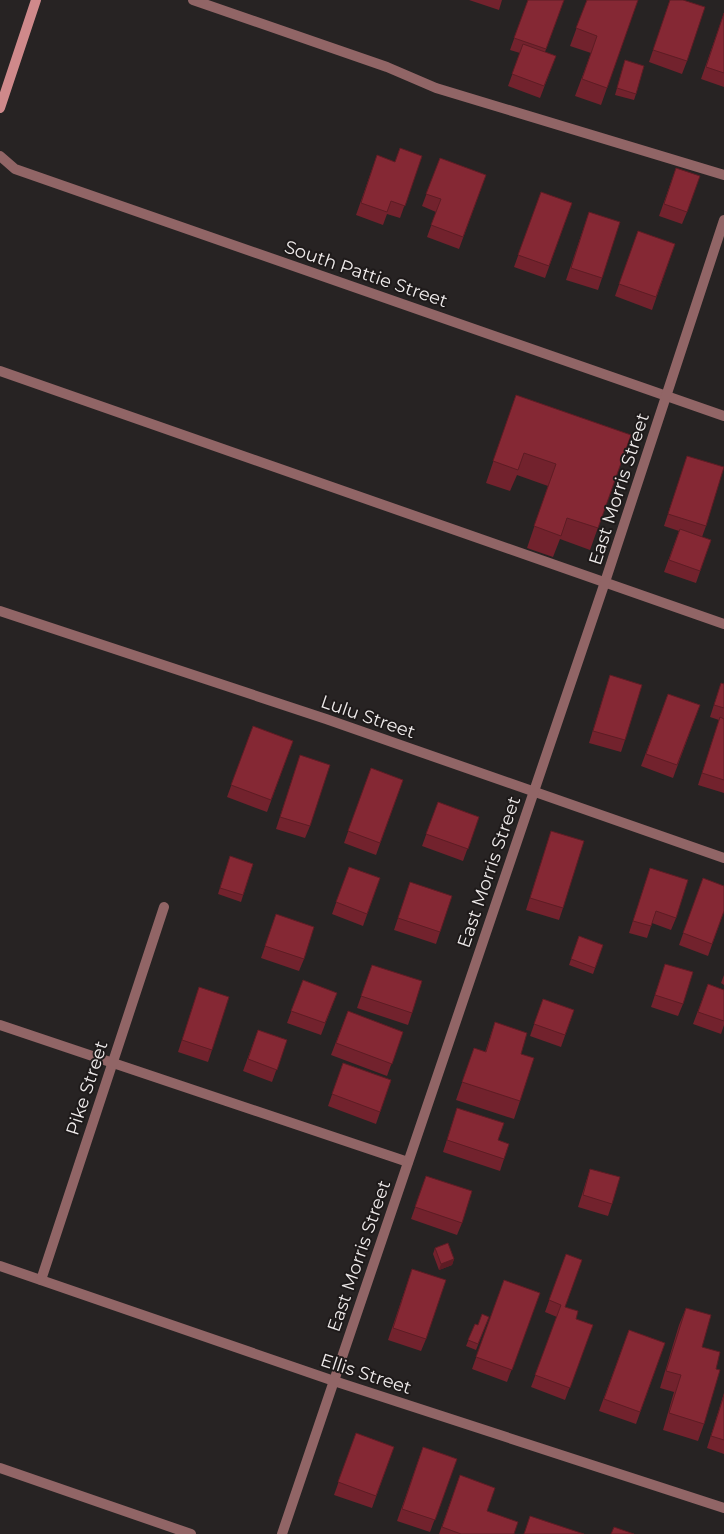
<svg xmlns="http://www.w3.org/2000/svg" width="724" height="1534" viewBox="0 0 724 1534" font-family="Montserrat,sans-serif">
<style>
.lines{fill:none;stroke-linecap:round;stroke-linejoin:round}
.lane{stroke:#916566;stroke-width:10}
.street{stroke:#916566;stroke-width:10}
.secondary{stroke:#cf898b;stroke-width:10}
.wall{fill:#72222d}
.shaded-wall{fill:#5d1c24}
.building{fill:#852834;stroke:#5d1c24}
.labels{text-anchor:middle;stroke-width:4;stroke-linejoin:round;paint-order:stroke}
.street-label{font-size:18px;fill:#efebeb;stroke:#1e1a1a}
</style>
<rect width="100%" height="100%" fill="#272323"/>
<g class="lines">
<!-- lane -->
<g class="lane">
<polyline points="193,0 387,67 436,88 724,175"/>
<polyline points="0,371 724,624"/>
<polyline points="0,1025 408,1162"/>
<polyline points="0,1468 191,1534"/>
</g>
<!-- street -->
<g class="street">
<polyline points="0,156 15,169 724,416"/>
<polyline points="0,611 326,719 724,858"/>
<polyline points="0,1266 334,1381 724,1508"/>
<polyline points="41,1280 164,907"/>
<polyline points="282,1534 605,582 724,220"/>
</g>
<!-- secondary -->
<polyline class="secondary" points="0,108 36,0"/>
</g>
<!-- wall -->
<g class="wall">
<polygon points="469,0 502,0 499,10"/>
<polygon points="528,0 564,0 545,52 556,56 540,98 508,86 520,53 510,50"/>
<polygon points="587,0 638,0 601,105 575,96 591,53 570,46"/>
<polygon points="670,0 687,61 682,74 649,62"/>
<polygon points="724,13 724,87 701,79"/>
<polygon points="625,60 636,94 634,100 615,95"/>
<polygon points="377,155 395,162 422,156 400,218 387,214 383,225 356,215"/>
<polygon points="440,158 486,175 459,249 427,237 436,212 422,206"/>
<polygon points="676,168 687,212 682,224 659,216"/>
<polygon points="541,192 572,203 545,278 514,267"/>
<polygon points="589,212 602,278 598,290 566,280"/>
<polygon points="638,231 675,244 652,310 615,296"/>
<polygon points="516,395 631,435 590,550 560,539 553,557 527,548 548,486 517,475 510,491 486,483"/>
<polygon points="687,456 706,526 702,537 711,540 696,583 664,572 679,531 664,526"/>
<polygon points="610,675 625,740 621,752 589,743"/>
<polygon points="721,683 724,684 724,793 698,785 719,720 710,717"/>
<polygon points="668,694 700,705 673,778 641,766"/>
<polygon points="253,726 293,741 267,812 227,797"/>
<polygon points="300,755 310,826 305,838 276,829"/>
<polygon points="371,768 403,780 376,855 344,843"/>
<polygon points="438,802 479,817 463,861 422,846"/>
<polygon points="551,831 563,908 559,920 526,910"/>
<polygon points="230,856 253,864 241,902 218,894"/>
<polygon points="349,867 380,878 363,926 332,914"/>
<polygon points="650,868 676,918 671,930 652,923 647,938 629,933"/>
<polygon points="703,878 724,911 708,956 679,945"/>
<polygon points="410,882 440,932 436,944 394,930"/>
<polygon points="276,914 304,959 299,971 261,958"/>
<polygon points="579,936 603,945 593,974 569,965"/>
<polygon points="665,964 683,1004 678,1016 651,1007"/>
<polygon points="372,965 412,1013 408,1025 357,1008"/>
<polygon points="724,975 724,985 721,983"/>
<polygon points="303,980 337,993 321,1035 287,1023"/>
<polygon points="708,984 724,990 724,1025 721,1034 693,1024"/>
<polygon points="199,987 212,1050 208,1062 178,1052"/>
<polygon points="543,999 574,1010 561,1047 530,1036"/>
<polygon points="348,1011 403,1032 387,1076 331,1055"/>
<polygon points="495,1022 520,1101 514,1119 456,1100 474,1048 485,1052"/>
<polygon points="258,1030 287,1040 272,1082 243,1071"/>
<polygon points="343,1063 391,1080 376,1124 328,1106"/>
<polygon points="457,1108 498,1140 504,1159 500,1171 443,1152"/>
<polygon points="590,1169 612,1204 608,1216 578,1207"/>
<polygon points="426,1176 462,1223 457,1235 411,1219"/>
<polygon points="435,1248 454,1259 452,1265 439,1270 433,1254"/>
<polygon points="566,1254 565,1307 576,1319 593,1325 565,1400 531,1387 557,1317 545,1312"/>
<polygon points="412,1269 426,1339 421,1351 388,1340"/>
<polygon points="504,1280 540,1293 507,1382 472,1369"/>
<polygon points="686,1308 702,1347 716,1369 704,1424 698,1441 663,1430 674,1392 660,1388 679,1325"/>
<polygon points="489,1317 476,1350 466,1346 475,1324 478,1325"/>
<polygon points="629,1330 665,1343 636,1424 599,1411"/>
<polygon points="724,1393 724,1454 707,1448"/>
<polygon points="356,1433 394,1447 372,1508 334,1495"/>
<polygon points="423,1447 457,1459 430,1532 397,1521"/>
<polygon points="460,1475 487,1511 514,1534 439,1534"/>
</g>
<!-- shaded-wall -->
<polygon class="shaded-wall" points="454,1259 452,1265 439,1270 441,1264"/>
<!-- building -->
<g class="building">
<polygon points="528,0 564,0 546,49 514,38"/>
<polygon points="587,0 638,0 607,88 582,79 597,36 576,28"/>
<polygon points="670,0 683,0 705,7 687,61 653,50"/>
<polygon points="724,13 724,73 706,67"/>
<polygon points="523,44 556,56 544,86 512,74"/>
<polygon points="625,60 644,66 636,94 617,88"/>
<polygon points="400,148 422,156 405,206 391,201 387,212 361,203 377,155 395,162"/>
<polygon points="440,158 486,175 463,237 431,225 441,199 426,194"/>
<polygon points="676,168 700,176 687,212 664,204"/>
<polygon points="541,192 572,203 549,266 518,255"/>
<polygon points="589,212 620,222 602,278 571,268"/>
<polygon points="638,231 675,244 656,297 619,284"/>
<polygon points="516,395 631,435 598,528 567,518 561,536 534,526 556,464 524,453 518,470 493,461"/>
<polygon points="687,456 724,467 706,526 668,514"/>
<polygon points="680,529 711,540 700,571 669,560"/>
<polygon points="610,675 642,685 625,740 593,731"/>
<polygon points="721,683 724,684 724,708 714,705"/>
<polygon points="668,694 700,705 677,765 646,754"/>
<polygon points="720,717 724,719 724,780 702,773"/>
<polygon points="253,726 293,741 271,800 231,785"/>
<polygon points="300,755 330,765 310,826 280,817"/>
<polygon points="371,768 403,780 380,843 348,831"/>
<polygon points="438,802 479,817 468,849 426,834"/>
<polygon points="551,831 584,841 563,908 530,898"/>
<polygon points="230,856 253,864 243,895 220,888"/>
<polygon points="349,867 380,878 367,914 336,902"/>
<polygon points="650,868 688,880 676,918 656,911 651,926 633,921"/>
<polygon points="703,878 724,886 724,911 712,944 683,933"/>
<polygon points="410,882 452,896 440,932 398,918"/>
<polygon points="276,914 314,927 304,959 265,946"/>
<polygon points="579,936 603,945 595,968 571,959"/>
<polygon points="665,964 693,972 683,1004 655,995"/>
<polygon points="372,965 422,981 412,1013 361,996"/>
<polygon points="303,980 337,993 325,1023 291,1011"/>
<polygon points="708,984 724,990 724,1021 698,1012"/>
<polygon points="199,987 229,997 212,1050 182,1040"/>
<polygon points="543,999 574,1010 565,1035 534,1024"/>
<polygon points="348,1011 403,1032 392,1064 336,1043"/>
<polygon points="495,1022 527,1033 521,1054 534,1058 520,1101 462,1082 474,1048 486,1052"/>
<polygon points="258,1030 287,1040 277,1070 248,1059"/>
<polygon points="343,1063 391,1080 380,1112 332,1094"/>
<polygon points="457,1108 504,1123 498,1140 509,1144 504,1159 447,1140"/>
<polygon points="590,1169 620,1177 612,1204 583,1195"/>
<polygon points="426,1176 472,1191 462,1223 415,1207"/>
<polygon points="448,1243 454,1259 441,1264 435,1248"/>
<polygon points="566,1254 582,1260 565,1307 578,1311 576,1319 593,1325 570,1388 535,1375 561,1305 549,1300"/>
<polygon points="412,1269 446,1280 426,1339 393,1328"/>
<polygon points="504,1280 540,1293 512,1370 476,1357"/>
<polygon points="686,1308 711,1315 702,1347 720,1352 716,1369 720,1370 704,1424 669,1413 681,1375 666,1371"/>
<polygon points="482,1314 489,1317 478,1344 468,1340 475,1324 478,1325"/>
<polygon points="629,1330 665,1343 640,1412 604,1399"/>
<polygon points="724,1395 724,1440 711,1436"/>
<polygon points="356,1433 394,1447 376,1496 338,1482"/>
<polygon points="423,1447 457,1459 435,1520 402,1509"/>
<polygon points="460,1475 495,1488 487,1511 518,1522 514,1534 461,1534 442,1527"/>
<polygon points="530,1516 584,1534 524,1534"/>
<polygon points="614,1527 634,1534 611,1534"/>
</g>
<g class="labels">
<!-- street labels -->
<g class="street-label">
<text transform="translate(366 274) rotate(19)" y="6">South Pattie Street</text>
<text transform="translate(619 489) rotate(-72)" y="6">East Morris Street</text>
<text transform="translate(368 717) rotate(19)" y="6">Lulu Street</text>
<text transform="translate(489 872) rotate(-71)" y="6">East Morris Street</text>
<text transform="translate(87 1088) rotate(-72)" y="6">Pike Street</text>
<text transform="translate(359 1256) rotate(-71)" y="6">East Morris Street</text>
<text transform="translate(366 1374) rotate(18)" y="6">Ellis Street</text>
</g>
</g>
</svg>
